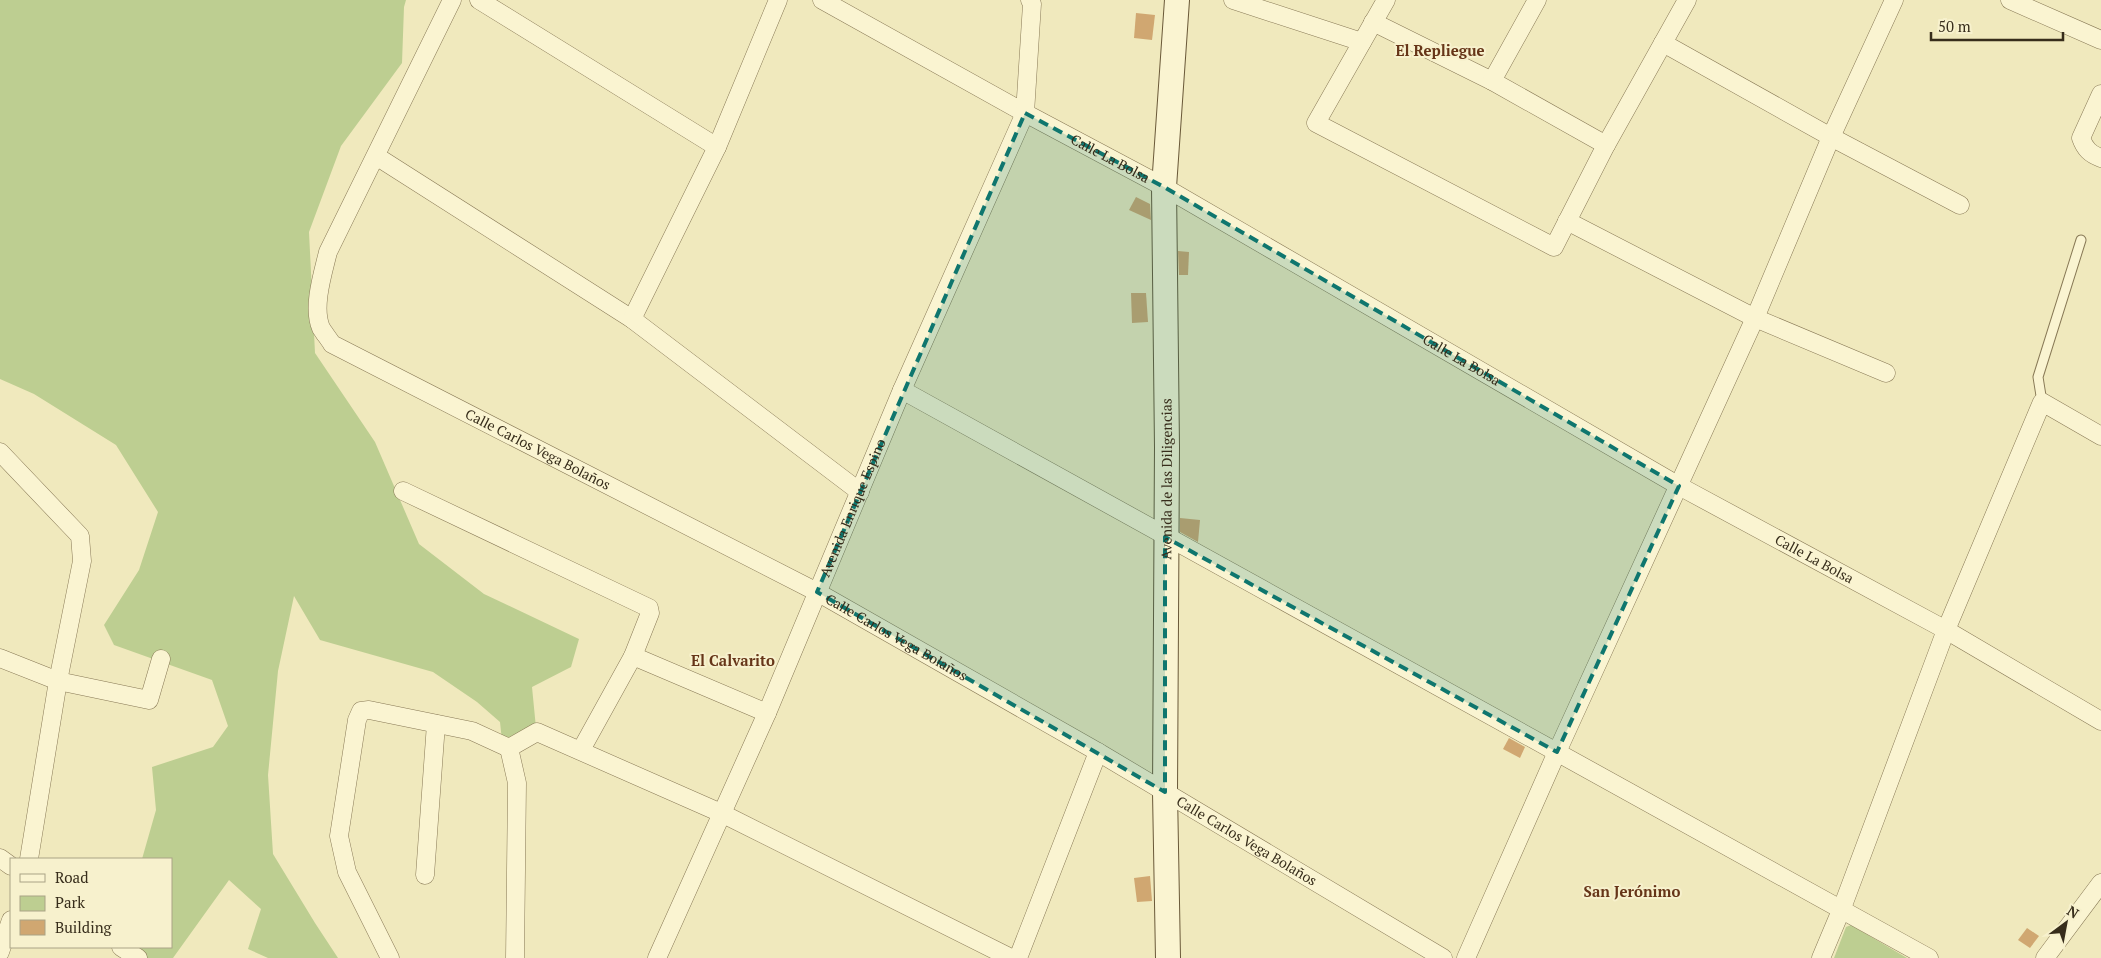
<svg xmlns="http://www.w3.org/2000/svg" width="2101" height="958" viewBox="0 0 2101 958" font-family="'PT Serif',serif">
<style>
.green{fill:#bdce91}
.building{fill:#d0a771}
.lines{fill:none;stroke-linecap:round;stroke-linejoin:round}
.lane-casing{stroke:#887956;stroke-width:11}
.street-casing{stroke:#887956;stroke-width:19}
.secondary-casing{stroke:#6a5939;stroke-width:26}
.lane{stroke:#faf4d1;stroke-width:9}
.street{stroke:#faf4d1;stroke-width:18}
.secondary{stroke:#faf4d1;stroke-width:24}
.marked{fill:#0f766e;fill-opacity:0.2;stroke:#0f766e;stroke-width:4;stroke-dasharray:10 6;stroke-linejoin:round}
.labels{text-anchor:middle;stroke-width:4;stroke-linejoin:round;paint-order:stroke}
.street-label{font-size:14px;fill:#372d1b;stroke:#f7f1cd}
.neighbourhood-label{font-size:15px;font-weight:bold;fill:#663518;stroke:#f7f1cd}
</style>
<rect width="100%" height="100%" fill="#f0e9bd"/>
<!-- green -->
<g class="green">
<polygon points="0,0 406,0 404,7 402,63 341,146 309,232 315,353 375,442 419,544 484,594 579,639 571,667 532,687 536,728 502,741 500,722 477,702 433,672 320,640 294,596 278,671 268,775 273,854 315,923 338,958 268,958 248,949 261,909 229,880 173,958 138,958 121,947 171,947 171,859 142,859 156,810 152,767 213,747 228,726 212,680 114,645 104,625 139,570 158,512 116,445 34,394 0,379"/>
<polygon points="1851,925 1907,958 1834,958 1846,927"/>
</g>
<!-- building -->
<g class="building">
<polygon points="1136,13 1155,15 1152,40 1134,38"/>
<polygon points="1136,197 1150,204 1151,220 1129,210"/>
<polygon points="1178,251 1189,252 1188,275 1179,275"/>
<polygon points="1131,293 1146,293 1148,322 1132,323"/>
<polygon points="1180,518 1200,520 1198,542 1180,532"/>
<polygon points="1509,738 1525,747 1520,758 1503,749"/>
<polygon points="1150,876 1152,901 1137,902 1134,878"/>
<polygon points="2027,928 2039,936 2030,948 2018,940"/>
</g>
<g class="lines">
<defs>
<polyline id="lane" points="2042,402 2038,377 2081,240"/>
<g id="street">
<path id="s1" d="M452,0L328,252C323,273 312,307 321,328C324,333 329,339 332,344L817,592L1098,752L1443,958"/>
<polyline points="479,0 717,147"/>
<path id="s2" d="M822,0L1025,113L1164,187L1679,486L1946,630L2101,721"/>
<polyline points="1233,0 1362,42"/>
<polyline points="1386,0 1316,123 1554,247 1606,145 1687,0"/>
<polyline points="2010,0 2101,40"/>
<polyline points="1373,22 1492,81 1606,145"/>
<polyline points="1663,43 1831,137 1960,205"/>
<polyline points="1492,81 1537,0"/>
<path d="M2101,94L2081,138C2085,149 2090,154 2101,158"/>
<polyline points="376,156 632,319 860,492"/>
<polyline points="1567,221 1755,318 1886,373"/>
<polyline points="632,319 717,147 778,0"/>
<polyline points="902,390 1929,958"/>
<polyline points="0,452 80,536 82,561 58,681 29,859"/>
<polyline points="403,491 649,608 650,613 633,656 581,750"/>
<polyline points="633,656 767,713"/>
<polyline points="0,658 58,681 149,700 161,659"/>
<polyline points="509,748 517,783 515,958"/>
<polyline points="0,858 11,866"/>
<polyline points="425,875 436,724"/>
<polyline points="121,947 138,958"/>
<polyline points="0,952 11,920"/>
<polyline points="390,958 347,872 339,836 357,720 361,711 369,710 472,731 509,748 537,732 721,813 1011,958"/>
<path id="s3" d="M657,958L767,713L902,390L1025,113L1032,4L1030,0"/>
<polyline points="1018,958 1098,752"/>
<polyline points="1466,958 1557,752 1755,318 1831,137 1894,0"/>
<polyline points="1821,958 1842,908 1946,630 2042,402 2101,436"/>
<polyline points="2045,958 2101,883"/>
</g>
<g id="secondary">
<path id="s4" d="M1168,958L1165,792L1167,447L1164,187L1177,0"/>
</g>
</defs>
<!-- lane casing -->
<use href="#lane" class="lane-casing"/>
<!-- street casing -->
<use href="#street" class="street-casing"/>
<!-- secondary casing -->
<use href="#secondary" class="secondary-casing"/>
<!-- lane -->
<use href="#lane" class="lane"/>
<!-- street -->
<use href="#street" class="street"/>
<!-- secondary -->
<use href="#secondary" class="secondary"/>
</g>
<!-- marked area -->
<path class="marked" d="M1025,113L1164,187L1679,486L1557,752L1165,537V792L817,592Z"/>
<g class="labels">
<!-- street labels -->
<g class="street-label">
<text dy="5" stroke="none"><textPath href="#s2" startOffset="329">Calle La Bolsa</textPath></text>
<text dy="5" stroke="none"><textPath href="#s2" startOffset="734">Calle La Bolsa</textPath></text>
<text dy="5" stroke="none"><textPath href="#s1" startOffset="609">Calle Carlos Vega Bolaños</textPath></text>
<text dy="5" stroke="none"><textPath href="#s4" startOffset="479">Avenida de las Diligencias</textPath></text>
<text dy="5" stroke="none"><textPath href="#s3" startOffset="491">Avenida Enrique Espino</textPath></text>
<text dy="5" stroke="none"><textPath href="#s2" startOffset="1139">Calle La Bolsa</textPath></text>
<text dy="5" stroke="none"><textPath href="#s1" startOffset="1014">Calle Carlos Vega Bolaños</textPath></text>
<text dy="5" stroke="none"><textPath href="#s1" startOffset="1419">Calle Carlos Vega Bolaños</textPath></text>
</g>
<!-- neighbourhood labels -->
<g class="neighbourhood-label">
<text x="1440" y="56">El Repliegue</text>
<text x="733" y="666">El Calvarito</text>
<text x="1632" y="897">San Jerónimo</text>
</g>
</g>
<!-- legend -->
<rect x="10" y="858" width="162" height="90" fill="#f7f1cd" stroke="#aaa386"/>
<rect x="20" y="874" width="25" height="8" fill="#faf4d1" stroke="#aaa386"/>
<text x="55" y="883" font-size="15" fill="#372d1b">Road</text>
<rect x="20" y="896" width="25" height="15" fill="#bdce91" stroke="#aaa386"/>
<text x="55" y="908" font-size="15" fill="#372d1b">Park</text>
<rect x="20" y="920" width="25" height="15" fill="#d0a771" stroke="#aaa386"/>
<text x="55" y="933" font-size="15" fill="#372d1b">Building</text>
<!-- north arrow -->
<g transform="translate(2066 923) rotate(32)" stroke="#f7f1cd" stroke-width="4" paint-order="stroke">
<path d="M0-4L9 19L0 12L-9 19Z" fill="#372d1b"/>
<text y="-8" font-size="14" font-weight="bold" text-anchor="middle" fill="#372d1b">N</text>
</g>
<!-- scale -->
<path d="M1931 32v8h132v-8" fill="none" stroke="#372d1b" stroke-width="2.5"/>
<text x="1938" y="32" font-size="15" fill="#372d1b" stroke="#f7f1cd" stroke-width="4" paint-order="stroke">50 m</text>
</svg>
